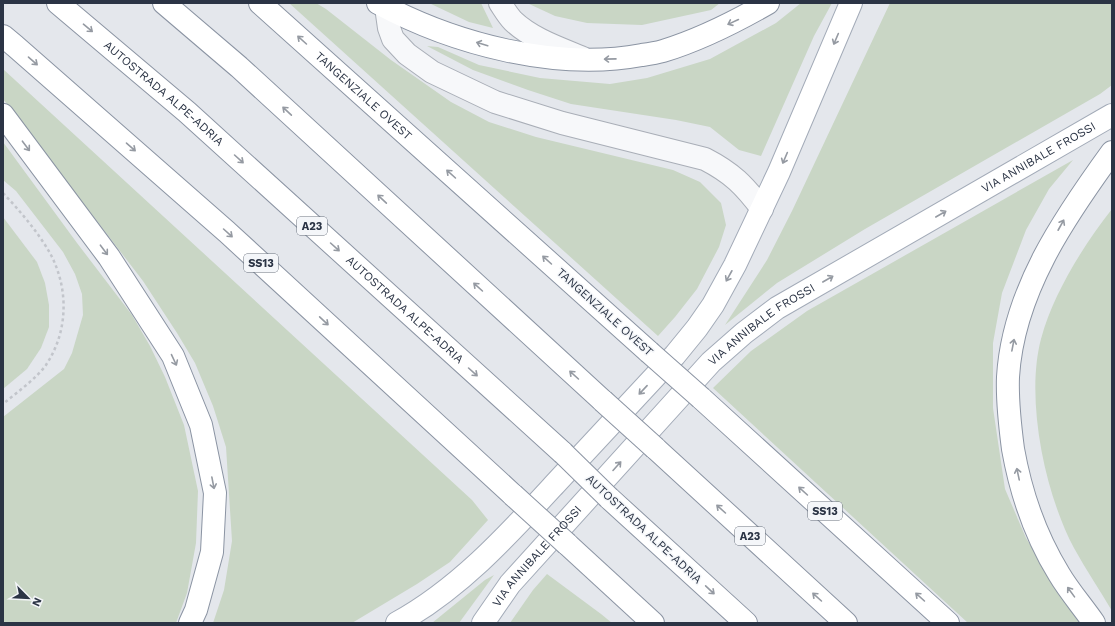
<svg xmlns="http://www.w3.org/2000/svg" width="1115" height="626" viewBox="0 0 1115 626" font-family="'Work Sans',sans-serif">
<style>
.green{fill:#c9d6c5}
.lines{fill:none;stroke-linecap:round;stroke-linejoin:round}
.minor-casing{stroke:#a9aeb7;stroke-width:24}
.major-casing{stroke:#a3abb8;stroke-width:24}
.highway-casing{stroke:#8b94a3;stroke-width:24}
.path{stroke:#c2c5cb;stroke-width:2.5;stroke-dasharray:3 3;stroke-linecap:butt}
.minor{stroke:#f7f8fa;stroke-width:22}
.major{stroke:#fff;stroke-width:22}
.highway{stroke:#fff;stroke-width:22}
.highway-bridge-casing{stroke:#8b94a3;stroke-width:24;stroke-linecap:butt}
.highway-bridge{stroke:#fff;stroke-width:22}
.oneway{stroke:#959aa2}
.labels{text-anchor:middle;stroke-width:3;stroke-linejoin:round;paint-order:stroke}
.shield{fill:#f4f6f9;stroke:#676e7b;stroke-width:1}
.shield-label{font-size:11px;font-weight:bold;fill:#2b3445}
.street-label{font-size:12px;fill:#2b3445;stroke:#f4f6f9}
</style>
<rect width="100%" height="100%" fill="#e4e7ec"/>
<!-- green -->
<g class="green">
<polygon points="289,3 316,3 326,9 391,60 451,102 489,122 536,137 673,170 700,182 721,203 726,225 719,247 697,289 675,317 658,336"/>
<polygon points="429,3 481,3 493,28 469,22"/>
<polygon points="527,3 720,3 711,10 642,25 587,23 555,16"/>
<polygon points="801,3 832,3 814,36 761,156 739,150 710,127 676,120 571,104 528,90 473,70 427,46 438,47 479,65 540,78 610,84 647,78 710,59 776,23"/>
<polygon points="890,3 1112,3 1112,85 1100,94 865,229 777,283 725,325 767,260 792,211"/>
<polygon points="3,69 472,500 488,520 450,562 417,584 352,623 213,623 224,590 232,541 226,447 213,406 195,363 177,333 143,281 3,99"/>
<polygon points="3,142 77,243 132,315 150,346 165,377 184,425 198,491 196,543 187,593 176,623 3,623 3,417 64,369 72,353 83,315 82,294 75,274 63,252 16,191 3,180"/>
<polygon points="1073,160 1049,189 1026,230 1002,293 993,343 993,408 1005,489 1026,538 1057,588 1081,623 968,623 713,388 751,351 807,311"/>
<path d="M1112,209V611C1100,590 1086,570 1074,548C1045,494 1025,399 1041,339C1053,294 1083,246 1112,209Z"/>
<polygon points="3,217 37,262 45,283 49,305 49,327 41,348 27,369 3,389"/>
<polygon points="547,574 601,614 612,623 510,623 533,590"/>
<polygon points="494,575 459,623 432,623 485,580"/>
</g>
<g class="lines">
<defs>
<g id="minor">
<path d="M500,3C504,9 508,16 513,21C532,39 559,48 583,58"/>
<path d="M386,7L389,28L393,39L407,54L432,72L495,102L562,123L705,159C732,173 744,185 762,209"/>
</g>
<g id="major">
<path d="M397,623C459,589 508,535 555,484C595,441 635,398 675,355L697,328L713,305L735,265L779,172L851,3"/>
<path id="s1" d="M483,623L510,584L711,362L744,333L777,308L1112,115"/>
</g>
<g id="highway">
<path id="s2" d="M58,3L187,112L563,453"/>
<polyline points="164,3 239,67 603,401"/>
<path id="s3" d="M260,3L649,352"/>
<path d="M378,3C454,44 556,71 642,55C649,54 656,53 663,51C699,40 735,22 768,3"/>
<polyline points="3,36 15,46 227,232 513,495"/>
<polyline points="3,115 109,257 173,356 201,425 215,493 212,552 196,610 190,623"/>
<polyline points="701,398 948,623"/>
<polyline points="655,448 846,623"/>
<polyline points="609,498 746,623"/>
<polyline points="567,544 653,623"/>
<path d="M1094,623C1083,607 1069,591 1059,574C1035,535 1021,494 1013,449C1010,426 1007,401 1008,377C1013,292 1064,218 1112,152"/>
</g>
</defs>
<!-- minor casing -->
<use href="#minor" class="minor-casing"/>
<!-- major casing -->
<use href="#major" class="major-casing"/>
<!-- highway casing -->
<use href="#highway" class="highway-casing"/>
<!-- path -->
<path class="path" d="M3,193C20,211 39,233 51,255C69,290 68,332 46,365C36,379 16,393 3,404"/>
<!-- minor -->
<use href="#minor" class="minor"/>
<!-- major -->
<use href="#major" class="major"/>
<!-- highway -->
<use href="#highway" class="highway"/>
<defs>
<g id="highway-bridge">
<polyline points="649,352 701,398"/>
<polyline points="603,401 655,448"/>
<polyline points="563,453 609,498"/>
<polyline points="513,495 567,544"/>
</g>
</defs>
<!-- highway-bridge casing -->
<use href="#highway-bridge" class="highway-bridge-casing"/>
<!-- highway-bridge -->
<use href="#highway-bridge" class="highway-bridge"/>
</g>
<!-- one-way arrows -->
<defs><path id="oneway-shaft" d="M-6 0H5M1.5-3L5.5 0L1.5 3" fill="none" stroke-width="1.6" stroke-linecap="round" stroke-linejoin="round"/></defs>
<g class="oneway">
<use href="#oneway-shaft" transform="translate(733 22) rotate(155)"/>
<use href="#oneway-shaft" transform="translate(88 28) rotate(40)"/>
<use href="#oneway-shaft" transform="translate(836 39) rotate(113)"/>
<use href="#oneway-shaft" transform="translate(302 40) rotate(-138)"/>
<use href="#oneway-shaft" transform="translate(482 44) rotate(-163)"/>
<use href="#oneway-shaft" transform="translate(610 59) rotate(179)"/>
<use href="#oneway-shaft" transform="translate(33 61) rotate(41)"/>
<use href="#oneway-shaft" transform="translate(287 111) rotate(-137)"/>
<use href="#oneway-shaft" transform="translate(26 146) rotate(53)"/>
<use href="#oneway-shaft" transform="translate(131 147) rotate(41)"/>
<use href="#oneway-shaft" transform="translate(785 158) rotate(113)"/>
<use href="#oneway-shaft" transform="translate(239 159) rotate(42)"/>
<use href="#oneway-shaft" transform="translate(451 174) rotate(-138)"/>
<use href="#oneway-shaft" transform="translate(382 199) rotate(-137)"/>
<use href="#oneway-shaft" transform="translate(941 214) rotate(-30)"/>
<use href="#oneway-shaft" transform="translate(1061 225) rotate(-61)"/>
<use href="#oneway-shaft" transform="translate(228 233) rotate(42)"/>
<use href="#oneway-shaft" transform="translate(335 247) rotate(42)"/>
<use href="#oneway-shaft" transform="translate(104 250) rotate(53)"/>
<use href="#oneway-shaft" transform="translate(547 260) rotate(-138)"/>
<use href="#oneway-shaft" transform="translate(729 276) rotate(119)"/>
<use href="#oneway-shaft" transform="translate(828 279) rotate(-30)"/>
<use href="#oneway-shaft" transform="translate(478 287) rotate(-138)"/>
<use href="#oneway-shaft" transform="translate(324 321) rotate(43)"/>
<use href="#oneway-shaft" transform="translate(1013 345) rotate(-79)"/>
<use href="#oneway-shaft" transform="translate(174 360) rotate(65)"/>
<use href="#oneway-shaft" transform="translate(473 372) rotate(42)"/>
<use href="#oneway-shaft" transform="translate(574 375) rotate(-138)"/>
<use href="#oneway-shaft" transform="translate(643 390) rotate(133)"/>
<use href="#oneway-shaft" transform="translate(617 466) rotate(-48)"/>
<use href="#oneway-shaft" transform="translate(1018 474) rotate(-102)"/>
<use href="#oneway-shaft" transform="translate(213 483) rotate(79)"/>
<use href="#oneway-shaft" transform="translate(803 491) rotate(-138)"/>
<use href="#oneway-shaft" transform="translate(721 509) rotate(-138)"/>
<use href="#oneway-shaft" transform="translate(710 590) rotate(43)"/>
<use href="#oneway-shaft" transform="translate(1071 592) rotate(-126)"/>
<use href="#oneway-shaft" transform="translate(817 597) rotate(-138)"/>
<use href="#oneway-shaft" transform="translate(920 597) rotate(-138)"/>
</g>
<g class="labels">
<!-- shield labels -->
<g class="shield">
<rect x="297" y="217" width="30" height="18" rx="3"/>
<rect x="244" y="254" width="34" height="18" rx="3"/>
<rect x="808" y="502" width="34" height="18" rx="3"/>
<rect x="735" y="527" width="30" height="18" rx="3"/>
</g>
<g class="shield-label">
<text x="312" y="230">A23</text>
<text x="261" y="267">SS13</text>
<text x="825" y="515">SS13</text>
<text x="750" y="540">A23</text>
</g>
<!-- street labels -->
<g class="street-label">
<text dy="4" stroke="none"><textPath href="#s2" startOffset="139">AUTOSTRADA ALPE-ADRIA</textPath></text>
<text dy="4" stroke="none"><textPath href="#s3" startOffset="139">TANGENZIALE OVEST</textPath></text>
<text dy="4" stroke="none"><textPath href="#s1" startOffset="734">VIA ANNIBALE FROSSI</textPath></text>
<text dy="4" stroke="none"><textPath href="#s2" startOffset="463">AUTOSTRADA ALPE-ADRIA</textPath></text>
<text transform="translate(605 312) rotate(42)" y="4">TANGENZIALE OVEST</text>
<text dy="4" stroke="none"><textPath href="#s1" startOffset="410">VIA ANNIBALE FROSSI</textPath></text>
<text transform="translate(644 529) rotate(43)" y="4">AUTOSTRADA ALPE-ADRIA</text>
<text dy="4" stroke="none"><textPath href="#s1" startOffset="86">VIA ANNIBALE FROSSI</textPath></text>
</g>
</g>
<!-- border -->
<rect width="1115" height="626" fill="none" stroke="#2b3445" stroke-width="8"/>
<!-- north arrow -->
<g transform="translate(28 598) rotate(114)" stroke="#f4f6f9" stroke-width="3" paint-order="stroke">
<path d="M0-3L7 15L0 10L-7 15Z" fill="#2b3445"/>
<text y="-6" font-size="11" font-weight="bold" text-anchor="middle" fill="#2b3445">N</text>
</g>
</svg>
